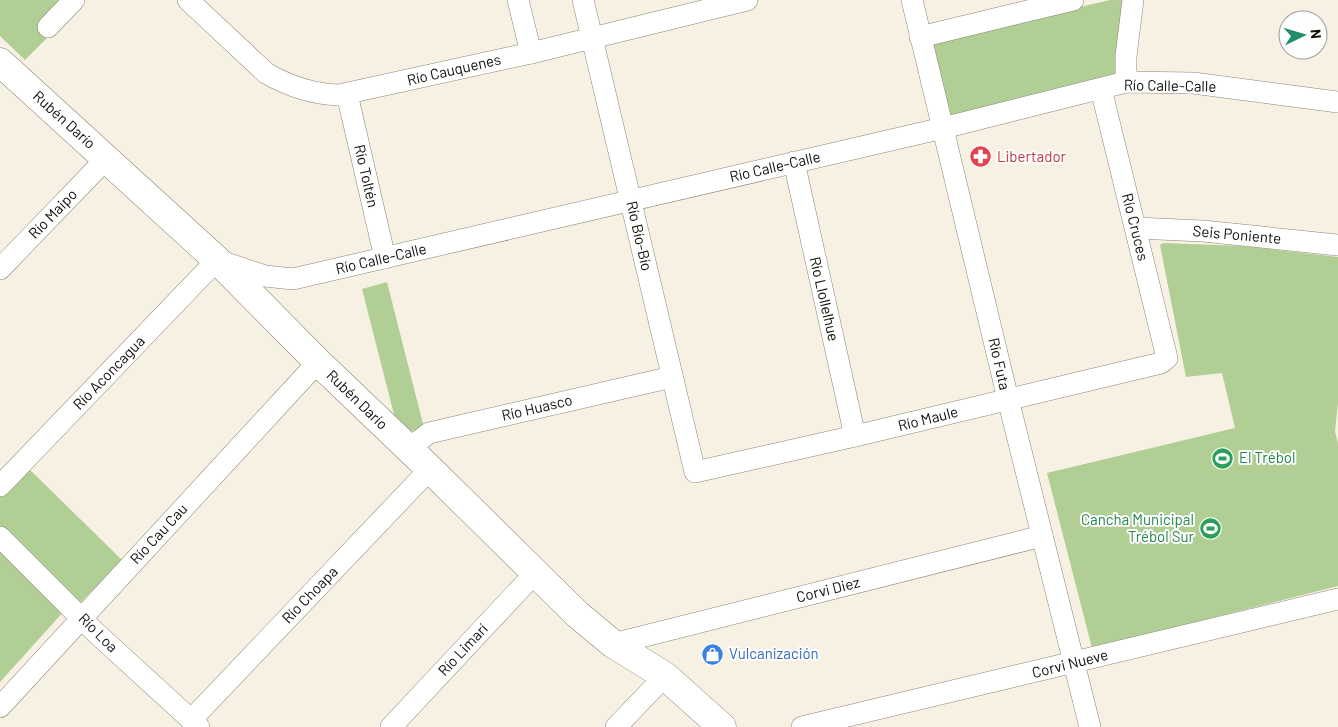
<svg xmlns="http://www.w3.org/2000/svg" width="1338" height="727" viewBox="0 0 1338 727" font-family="Barlow,sans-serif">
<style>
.green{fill:#b1ce94}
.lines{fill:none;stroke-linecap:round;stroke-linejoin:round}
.minor-casing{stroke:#8a8579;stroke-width:22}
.tertiary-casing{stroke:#8a8579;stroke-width:29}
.minor{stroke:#fff;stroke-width:21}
.tertiary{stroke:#fff;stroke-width:28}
.labels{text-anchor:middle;stroke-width:4;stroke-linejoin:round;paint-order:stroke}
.street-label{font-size:15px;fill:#100e09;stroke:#fefefe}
.health-label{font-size:15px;fill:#be3a42;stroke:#fefefe;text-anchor:start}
.leisure-label{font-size:15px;fill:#27864d;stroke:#fefefe;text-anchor:start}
.shop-label{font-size:15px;fill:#366cbe;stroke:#fefefe;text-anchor:start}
</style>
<rect width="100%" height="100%" fill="#f7f1e3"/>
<!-- green -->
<g class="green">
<polygon points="0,0 63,0 49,36 25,60 0,36"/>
<polygon points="1110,0 1127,0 1119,73 945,118 928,42"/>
<polygon points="1163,243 1243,246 1338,257 1338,402 1335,431 1338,444 1338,586 1092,648 1047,473 1235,428 1222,373 1186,377 1160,245"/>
<polygon points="387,282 424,428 399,434 362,289"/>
<polygon points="27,467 122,560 79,604 0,527 0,496"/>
<polygon points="0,547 65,610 0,682"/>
</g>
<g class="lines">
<defs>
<g id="minor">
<path d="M188,0L266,73C290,87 312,94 339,95L531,53L747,0"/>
<polyline points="518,0 531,53"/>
<polyline points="583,0 695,472 855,436 1161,363 1167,358 1101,89"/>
<polyline points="912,0 1008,399 1090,727"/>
<polyline points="48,27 74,0"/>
<polyline points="920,37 1073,0"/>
<polyline points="1126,82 1126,56 1133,0"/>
<polyline points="347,94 385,258"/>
<polyline points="794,162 855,436"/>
<polyline points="1136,228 1203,231 1338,245"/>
<polyline points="0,269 106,159"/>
<polyline points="408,449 429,433 672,377"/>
<polyline points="0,486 217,260 265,276 293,279 943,128 1126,82 1193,83 1338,102"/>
<polyline points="0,537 94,631 199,727"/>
<polyline points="613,644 1042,536"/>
<polyline points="0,707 318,362"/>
<polyline points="191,720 430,469"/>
<polyline points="391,727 535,573"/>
<polyline points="616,727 665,676"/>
<polyline points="802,727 1338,599"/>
</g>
<polyline id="tertiary" points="0,62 217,260 318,362 430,469 577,614 613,644 665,676 722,727"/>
</defs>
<!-- minor casing -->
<use href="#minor" class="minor-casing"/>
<!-- tertiary casing -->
<use href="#tertiary" class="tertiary-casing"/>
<!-- minor -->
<use href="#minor" class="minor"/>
<!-- tertiary -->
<use href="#tertiary" class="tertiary"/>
</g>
<!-- icons -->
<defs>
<symbol id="pharmacy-disc" viewBox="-11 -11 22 22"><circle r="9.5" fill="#e0444e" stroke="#fefefe"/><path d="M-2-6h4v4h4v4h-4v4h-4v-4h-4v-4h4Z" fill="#fff"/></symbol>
<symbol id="stadium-disc" viewBox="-11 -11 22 22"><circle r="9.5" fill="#2e9e5b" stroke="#fefefe"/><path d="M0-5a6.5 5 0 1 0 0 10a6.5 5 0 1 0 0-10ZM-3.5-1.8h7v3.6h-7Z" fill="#fff"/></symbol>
<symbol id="shop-disc" viewBox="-11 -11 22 22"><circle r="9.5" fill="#3f7fe0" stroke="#fefefe"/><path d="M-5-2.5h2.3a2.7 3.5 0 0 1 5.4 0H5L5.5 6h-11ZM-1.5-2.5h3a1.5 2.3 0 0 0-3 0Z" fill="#fff"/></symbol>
</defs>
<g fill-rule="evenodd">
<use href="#pharmacy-disc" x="968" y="144" width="25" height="25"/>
<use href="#stadium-disc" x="1210" y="446" width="25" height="25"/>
<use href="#stadium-disc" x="1198" y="516" width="25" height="25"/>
<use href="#shop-disc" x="700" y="642" width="25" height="25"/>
</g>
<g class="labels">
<!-- street labels -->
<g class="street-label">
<text transform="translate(454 70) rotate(-13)" y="5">Río Cauquenes</text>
<text transform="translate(1170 86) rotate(1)" y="5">Río Calle-Calle</text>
<text transform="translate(64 120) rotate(42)" y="5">Rubén Darío</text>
<text transform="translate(775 167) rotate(-13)" y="5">Río Calle-Calle</text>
<text transform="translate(366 176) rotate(77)" y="5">Río Toltén</text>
<text transform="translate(53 214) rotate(-46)" y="5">Río Maipo</text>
<text transform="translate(1135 227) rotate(76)" y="5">Río Cruces</text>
<text transform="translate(1237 235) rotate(5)" y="5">Seis Poniente</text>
<text transform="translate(639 236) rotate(77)" y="5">Río Bío-Bío</text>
<text transform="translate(381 259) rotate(-13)" y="5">Río Calle-Calle</text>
<text transform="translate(824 299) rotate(77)" y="5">Río Llollelhue</text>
<text transform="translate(999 364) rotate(77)" y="5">Río Futa</text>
<text transform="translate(109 373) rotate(-46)" y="5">Río Aconcagua</text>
<text transform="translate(357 400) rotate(44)" y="5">Rubén Darío</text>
<text transform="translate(537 408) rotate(-13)" y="5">Río Huasco</text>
<text transform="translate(928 419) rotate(-14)" y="5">Río Maule</text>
<text transform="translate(159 534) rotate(-47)" y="5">Río Cau Cau</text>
<text transform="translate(828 590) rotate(-14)" y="5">Corvi Diez</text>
<text transform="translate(310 595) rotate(-46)" y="5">Río Choapa</text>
<text transform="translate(98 633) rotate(45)" y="5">Río Loa</text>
<text transform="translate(463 650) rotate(-47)" y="5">Río Limarí</text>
<text transform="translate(1070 664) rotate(-14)" y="5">Corvi Nueve</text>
</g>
<!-- health labels -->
<g class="health-label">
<text x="997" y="162">Libertador</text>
</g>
<!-- leisure labels -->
<g class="leisure-label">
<text x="1239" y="463">El Trébol</text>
<text x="1194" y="525" text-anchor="end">Cancha Municipal<tspan x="1194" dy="17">Trébol Sur</tspan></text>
</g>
<!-- shop labels -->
<g class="shop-label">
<text x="729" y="659">Vulcanización</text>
</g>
</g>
<!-- north arrow -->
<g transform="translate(1303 35) rotate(85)"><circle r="24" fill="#fefefe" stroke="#9f9e9c"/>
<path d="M0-4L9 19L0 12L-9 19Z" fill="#238c6a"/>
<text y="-8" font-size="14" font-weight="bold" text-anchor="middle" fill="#100e09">N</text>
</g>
</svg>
